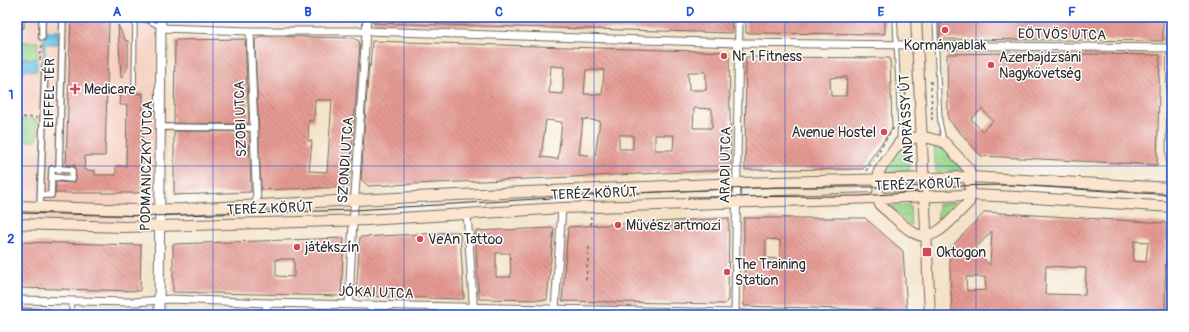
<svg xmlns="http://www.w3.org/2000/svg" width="1189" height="332" viewBox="0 0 1189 332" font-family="Pangolin,sans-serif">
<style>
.built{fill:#f5d2c2}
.grass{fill:url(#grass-tufts);stroke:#63815c}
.park{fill:url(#park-crowns);stroke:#63815c}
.water{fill:url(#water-waves);stroke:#467686}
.building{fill:url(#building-back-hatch);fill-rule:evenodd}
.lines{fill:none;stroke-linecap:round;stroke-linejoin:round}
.service-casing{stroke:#716b61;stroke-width:5.5}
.pedestrian-casing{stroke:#716b61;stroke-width:8}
.minor-casing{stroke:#716b61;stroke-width:9}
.tertiary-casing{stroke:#716b61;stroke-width:11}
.secondary-casing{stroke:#716b61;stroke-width:12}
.path{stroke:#716b61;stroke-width:1.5;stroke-dasharray:3 3;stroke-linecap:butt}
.service{stroke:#fff;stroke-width:3.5}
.pedestrian{stroke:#fff;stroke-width:5.5}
.minor{stroke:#fff;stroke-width:7}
.tertiary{stroke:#fff;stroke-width:9}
.secondary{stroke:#fce5cf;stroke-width:10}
.tram{stroke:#2b2b2b;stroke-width:1}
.grid{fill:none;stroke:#1d4ed8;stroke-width:1;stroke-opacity:0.55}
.poi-dot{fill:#d1495b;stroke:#fff;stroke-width:1.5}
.labels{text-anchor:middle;stroke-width:3;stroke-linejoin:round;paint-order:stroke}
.street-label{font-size:14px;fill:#2b2b2b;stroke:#fff}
.poi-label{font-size:14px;fill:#2b2b2b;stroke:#fff;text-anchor:start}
.neatline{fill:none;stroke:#1d4ed8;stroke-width:1.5}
.grid-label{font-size:13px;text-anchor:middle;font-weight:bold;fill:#1d4ed8}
</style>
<defs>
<pattern id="grass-tufts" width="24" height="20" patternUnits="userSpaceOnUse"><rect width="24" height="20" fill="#9bd78c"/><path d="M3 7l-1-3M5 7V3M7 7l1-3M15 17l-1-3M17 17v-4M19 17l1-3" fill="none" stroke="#86b979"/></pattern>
<pattern id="park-crowns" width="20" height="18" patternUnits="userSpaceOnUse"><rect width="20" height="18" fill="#9bd78c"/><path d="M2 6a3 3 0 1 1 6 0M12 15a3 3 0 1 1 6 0" fill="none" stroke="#86b979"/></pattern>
<pattern id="water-waves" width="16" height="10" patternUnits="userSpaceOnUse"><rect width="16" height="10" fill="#61c2e0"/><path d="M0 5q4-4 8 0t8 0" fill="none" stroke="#509eb6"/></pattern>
<pattern id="building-back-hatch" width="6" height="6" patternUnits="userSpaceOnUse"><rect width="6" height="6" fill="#e59a92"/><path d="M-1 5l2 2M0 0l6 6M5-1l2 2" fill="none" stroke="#ba7e77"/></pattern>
</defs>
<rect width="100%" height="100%" fill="#fff"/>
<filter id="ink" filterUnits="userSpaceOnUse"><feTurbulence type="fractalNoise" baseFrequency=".025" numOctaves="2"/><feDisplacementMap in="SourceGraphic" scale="8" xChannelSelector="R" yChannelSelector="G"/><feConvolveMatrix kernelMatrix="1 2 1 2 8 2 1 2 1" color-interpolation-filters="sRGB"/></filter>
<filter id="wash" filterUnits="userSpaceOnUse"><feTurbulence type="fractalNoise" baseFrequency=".012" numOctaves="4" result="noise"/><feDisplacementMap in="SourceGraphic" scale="16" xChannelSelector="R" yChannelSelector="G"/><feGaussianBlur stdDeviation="0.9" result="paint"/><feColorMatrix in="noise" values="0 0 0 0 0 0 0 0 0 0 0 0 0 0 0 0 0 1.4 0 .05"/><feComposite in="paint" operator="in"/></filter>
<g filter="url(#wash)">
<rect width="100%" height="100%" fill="#f3e2c6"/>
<!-- built -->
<polygon class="built" points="17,17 168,17 165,233 17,231"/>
<!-- grass -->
<g class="grass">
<path d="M908,145L909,173L883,174C888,163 896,148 908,145Z"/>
<path d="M934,146C947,148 956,159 962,171L936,172Z"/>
<polygon points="961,202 938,225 938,204"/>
<polygon points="910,205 911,226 888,206"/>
</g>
<!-- park -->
<polygon class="park" points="17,42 38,42 37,59 20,59 18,119 37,120 37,141 17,141"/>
<!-- water -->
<g class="water">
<polygon points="44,30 59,31 59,44 45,44 45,64 43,63"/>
<polygon points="20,58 37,59 37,71 20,70"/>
</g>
<g id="blocks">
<!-- building -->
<g class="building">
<polygon points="17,17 24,17 24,28 17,27"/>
<polygon points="71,17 106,17 106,20 109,22 105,156 85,156 84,170 95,171 95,175 116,175 116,166 126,166 127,105 120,105 121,92 134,94 143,93 142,185 140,192 137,193 55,193 56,182 72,183 76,179 75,165 66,165"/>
<polygon points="373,17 732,17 732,33 373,23"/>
<polygon points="746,17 885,17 885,34 746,33"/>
<polygon points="940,17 1163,17 1163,41 940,39"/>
<polygon points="118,25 125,40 128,41 128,67 121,78"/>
<path d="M260,36L353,38L359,41L360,44L349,187L261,190L255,40ZM315,100H332L327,172L309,171L312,141H308L309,120L314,121Z"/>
<polygon points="245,39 249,124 174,123 175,40"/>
<path d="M372,41L729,52L731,170L368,186L361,179L369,64L370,67ZM551,66L564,67L563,94L549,93ZM586,70H604L602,95L584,94ZM688,72H706V90H689ZM694,108L712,109V128H693ZM583,119L600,121L595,156L579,154ZM546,120L562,122L558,159L541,157ZM619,135H633V149H619ZM655,135H674L673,150H655Z"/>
<path d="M1006,53L1160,55L1157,165L981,156L948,119L947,54ZM982,109L993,121L982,131L971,119Z"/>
<path d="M746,57L890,58L892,129L863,169L745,170ZM847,77L846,96H831L830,78Z"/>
<polygon points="174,131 249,132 251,192 174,195"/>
<path d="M985,212L1166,223L1165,315H1024L952,312L949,249ZM992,231L990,265L974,250ZM1134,241L1148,242L1146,262L1133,261ZM1046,266L1086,268L1085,295L1045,294ZM966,277H985L986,290L967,291Z"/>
<polygon points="729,218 728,299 725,304 562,301 568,227"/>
<path d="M744,218H865L903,251L907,311L744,306ZM766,239L780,240V259L766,258Z"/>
<path d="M554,228L547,300L479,299L475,231ZM496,253H510L511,277H496Z"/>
<polygon points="460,232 464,299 356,296 360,237"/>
<path d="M344,238L341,296L173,292V244ZM276,259H294V277L276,276Z"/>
<polygon points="17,242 141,245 140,291 17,288"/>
<polygon points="17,308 51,309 51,315 17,315"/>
</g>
</g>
</g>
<g filter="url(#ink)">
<use href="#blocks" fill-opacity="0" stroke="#716b61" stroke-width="1"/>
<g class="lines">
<defs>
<g id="service">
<polyline points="895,17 900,125 899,142"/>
<polyline points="935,17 940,122 944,141"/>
<polyline points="109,19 147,20 160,27"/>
<polyline points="134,91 135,20"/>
<polyline points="71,309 72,301"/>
</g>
<g id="pedestrian">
<polyline points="42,37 42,17"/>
<polyline points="161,127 253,128"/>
<polyline points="52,177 72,179 72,170 59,169"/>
<polyline points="41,195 51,195 52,169 59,169 63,17"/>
<polyline points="40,207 45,66"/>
</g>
<g id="minor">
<polyline points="161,28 250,31 366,31 739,43 1172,48"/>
<polyline points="250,31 257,205"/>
<polyline points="1170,187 1171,17"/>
<polyline points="467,213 474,315"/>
<polyline points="17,300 135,302 171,299 266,303 735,313 752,315"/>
<polyline points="266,303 267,315"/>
<polyline points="349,304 352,239 367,17"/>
<polyline points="371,305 371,315"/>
<polyline points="555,309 562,208"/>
<polyline points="735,313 739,17"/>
</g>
<polyline id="tertiary" points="159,315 161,17"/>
<g id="secondary">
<polyline points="916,17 930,315"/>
<path d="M921,136L944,142L969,169L970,190L969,202C955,215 935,245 914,233C902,226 891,214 880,205L878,199L879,171L899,143Z"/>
<polyline points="17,206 134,210 183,209 435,196 738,183 970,177 1172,188"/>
<polyline points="17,224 125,227 367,220 562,208 970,195 1018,197 1172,207"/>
</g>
</defs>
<!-- service casing -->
<use href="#service" class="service-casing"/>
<!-- pedestrian casing -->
<use href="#pedestrian" class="pedestrian-casing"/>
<!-- minor casing -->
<use href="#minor" class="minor-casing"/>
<!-- tertiary casing -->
<use href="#tertiary" class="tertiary-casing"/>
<!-- secondary casing -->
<use href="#secondary" class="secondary-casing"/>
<!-- path -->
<g class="path">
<polyline points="40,60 42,43"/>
<polyline points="931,81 932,122"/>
<polyline points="905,86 907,124"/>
<polyline points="17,117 37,118"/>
<polyline points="866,171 894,127"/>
<polyline points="591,225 591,217"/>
<polyline points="586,280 589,247"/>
</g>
<!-- service -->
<use href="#service" class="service"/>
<!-- pedestrian -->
<use href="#pedestrian" class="pedestrian"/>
<!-- minor -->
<use href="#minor" class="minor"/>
<!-- tertiary -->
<use href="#tertiary" class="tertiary"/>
<!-- secondary -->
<use href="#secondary" class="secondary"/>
<!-- tram -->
<g class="tram">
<polyline points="688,197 859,196 922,192"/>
<polyline points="17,213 147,216 354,210 636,193 776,187 878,187 1012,185 1172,195"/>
</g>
</g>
</g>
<!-- grid -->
<path class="grid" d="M213,17V315M404,17V315M594,17V315M785,17V315M976,17V315M17,166H1172"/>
<!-- markers -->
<g class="poi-dot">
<circle cx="945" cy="30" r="4"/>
<circle cx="724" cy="56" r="4"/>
<circle cx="991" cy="65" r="4"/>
<path d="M73 83h4v4h4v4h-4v4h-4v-4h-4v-4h4z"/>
<circle cx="884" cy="132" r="4"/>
<circle cx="618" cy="225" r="4"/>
<circle cx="420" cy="239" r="4"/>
<circle cx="297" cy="247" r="4"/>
<rect x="922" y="247" width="10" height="10" rx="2"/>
<circle cx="727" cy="272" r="4"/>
</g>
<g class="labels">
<!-- street labels -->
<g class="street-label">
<text transform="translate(1062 34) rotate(1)" y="5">EÖTVÖS UTCA</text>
<text transform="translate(49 93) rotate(-89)" y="5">EIFFEL TÉR</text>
<text transform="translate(240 119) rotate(-92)" y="5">SZOBI UTCA</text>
<text transform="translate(906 119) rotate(-93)" y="5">ANDRÁSSY ÚT</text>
<text transform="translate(345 160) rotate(-86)" y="5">SZONDI UTCA</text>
<text transform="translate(725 165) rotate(-89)" y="5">ARADI UTCA</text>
<text transform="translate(146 166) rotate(-89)" y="5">PODMANICZKY UTCA</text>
<text transform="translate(918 184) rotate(-2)" y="5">TERÉZ KÖRÚT</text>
<text transform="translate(594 193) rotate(-2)" y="5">TERÉZ KÖRÚT</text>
<text transform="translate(270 208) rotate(-2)" y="5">TERÉZ KÖRÚT</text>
<text transform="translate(376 292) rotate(2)" y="5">JÓKAI UTCA</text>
</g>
<!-- poi labels -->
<g class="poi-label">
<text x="945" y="50" text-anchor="middle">Kormányablak</text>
<text x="732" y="61">Nr 1 Fitness</text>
<text x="999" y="62">Azerbajdzsáni<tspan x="999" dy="16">Nagykövetség</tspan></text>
<text x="84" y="94">Medicare</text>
<text x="876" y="137" text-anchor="end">Avenue Hostel</text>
<text x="626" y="230">Művész artmozi</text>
<text x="428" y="244">VeAn Tattoo</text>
<text x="305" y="252">játékszín</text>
<text x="936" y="257">Oktogon</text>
<text x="735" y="269">The Training<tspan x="735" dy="16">Station</tspan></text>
</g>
</g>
<!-- margin -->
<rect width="1189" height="332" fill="none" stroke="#fff" stroke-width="44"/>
<rect x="22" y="22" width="1145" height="288" class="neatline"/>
<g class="grid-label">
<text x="117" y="16">A</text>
<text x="308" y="16">B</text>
<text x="499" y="16">C</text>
<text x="690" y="16">D</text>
<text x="881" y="16">E</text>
<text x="1072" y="16">F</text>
<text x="11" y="99">1</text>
<text x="11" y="243">2</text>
</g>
</svg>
